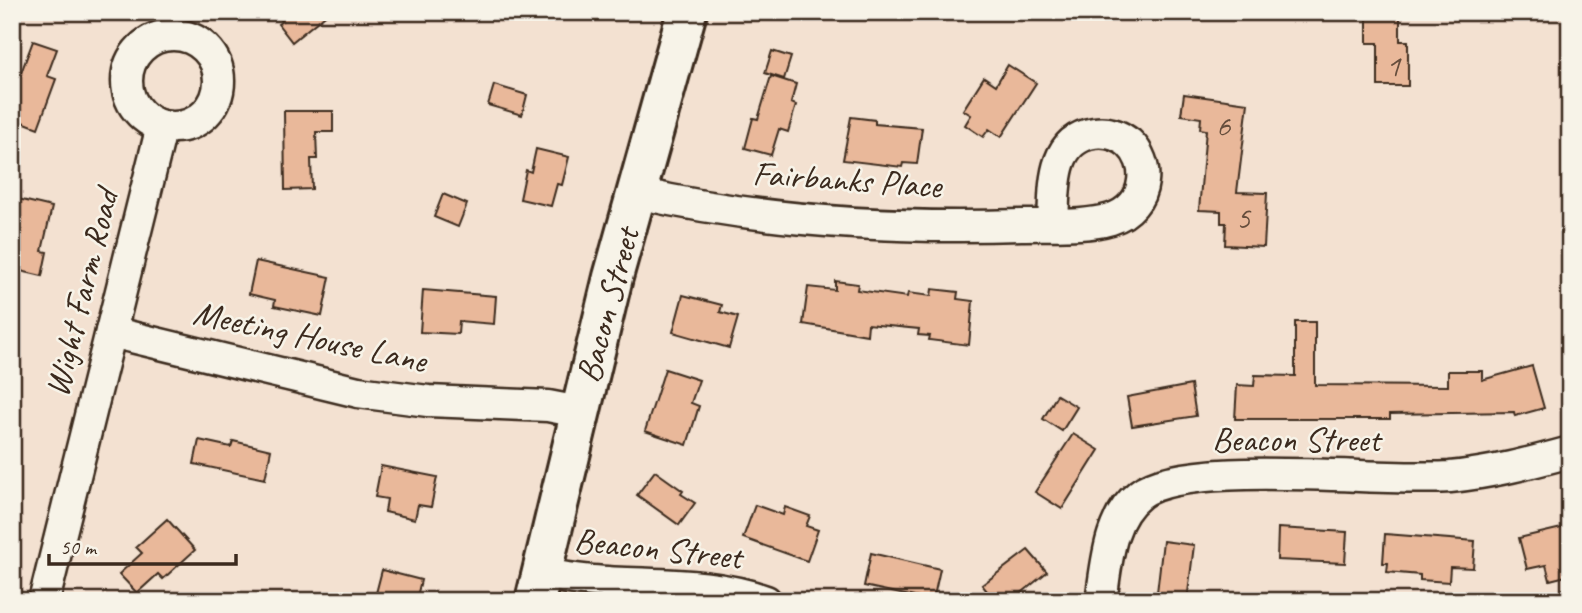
<svg xmlns="http://www.w3.org/2000/svg" width="1582" height="613" viewBox="0 0 1582 613" font-family="Caveat,sans-serif">
<style>
.building{fill:#e9b89a;stroke:#3b2a1e;stroke-width:2}
.lines{fill:none;stroke-linecap:round;stroke-linejoin:round}
.street-casing{stroke:#3b2a1e;stroke-width:35}
.secondary-casing{stroke:#3b2a1e;stroke-width:44}
.street{stroke:#f7f3e8;stroke-width:30}
.secondary{stroke:#f7f3e8;stroke-width:38}
.labels{text-anchor:middle;stroke-width:5;stroke-linejoin:round;paint-order:stroke}
.number-label{font-size:32px;fill:#664e3d}
.street-label{font-size:35px;fill:#3b2a1e;stroke:#f7f3e8}
</style>
<rect width="100%" height="100%" fill="#f3e1d1"/>
<filter id="ink" filterUnits="userSpaceOnUse"><feTurbulence type="fractalNoise" baseFrequency=".0143" numOctaves="2"/><feDisplacementMap in="SourceGraphic" scale="14" xChannelSelector="R" yChannelSelector="G"/><feConvolveMatrix kernelMatrix="1 2 1 2 8 2 1 2 1" color-interpolation-filters="sRGB"/></filter>
<g filter="url(#ink)">
<!-- building -->
<g class="building">
<polygon points="275,12 329,12 292,42 278,24 282,21"/>
<polygon points="1367,12 1400,12 1400,41 1408,41 1408,86 1378,86 1378,43 1367,43"/>
<polygon points="33,41 57,49 47,76 56,79 38,128 12,118 12,76 19,78"/>
<polygon points="772,51 791,57 784,79 765,73"/>
<polygon points="1008,65 1036,83 1001,137 989,129 983,137 965,125 971,115 963,110 984,77 996,85"/>
<polygon points="771,76 796,84 791,103 796,105 788,132 779,129 771,155 745,148 753,118 758,119"/>
<polygon points="494,85 527,95 522,115 488,105"/>
<polygon points="1184,94 1248,103 1237,192 1267,193 1264,247 1225,245 1226,223 1221,223 1221,211 1199,210 1206,130 1200,129 1201,118 1181,115"/>
<polygon points="284,111 333,111 333,132 316,132 317,159 311,159 312,189 285,190"/>
<polygon points="851,117 875,120 875,124 922,128 917,164 903,163 902,167 843,160"/>
<polygon points="536,149 569,157 562,185 557,184 551,206 520,199 526,170 531,172"/>
<polygon points="443,194 467,204 458,227 434,217"/>
<polygon points="18,199 52,207 42,251 47,252 42,276 12,269 12,208 16,209"/>
<polygon points="256,261 330,277 322,316 274,306 275,300 249,294"/>
<polygon points="835,281 858,284 857,290 907,297 908,293 931,296 932,289 958,292 957,299 973,301 969,345 929,340 930,336 918,335 919,329 868,324 867,335 803,324 808,287 835,290"/>
<polygon points="423,290 496,296 494,324 459,321 458,334 420,332"/>
<polygon points="683,295 722,305 720,312 738,317 729,348 673,332"/>
<polygon points="1295,322 1315,322 1315,385 1448,386 1448,371 1482,371 1482,380 1532,366 1544,408 1515,416 1514,412 1390,414 1390,419 1235,419 1237,385 1254,386 1255,375 1295,376"/>
<polygon points="665,369 699,380 691,403 699,406 687,445 645,431"/>
<polygon points="1191,385 1196,416 1132,426 1127,397"/>
<polygon points="1057,395 1077,407 1062,431 1043,419"/>
<polygon points="1073,434 1099,450 1062,509 1035,492"/>
<polygon points="199,440 231,447 233,441 271,450 265,479 194,464"/>
<polygon points="381,466 437,477 431,507 418,505 415,519 385,512 387,499 375,497"/>
<polygon points="655,471 683,491 681,494 695,503 679,525 637,495"/>
<polygon points="755,505 783,515 785,507 810,516 806,526 818,530 807,561 743,538"/>
<polygon points="167,519 195,550 163,579 158,574 137,593 119,574 142,553 136,547"/>
<polygon points="1570,526 1570,575 1550,580 1546,565 1527,569 1519,538"/>
<polygon points="1278,528 1347,532 1345,563 1277,560"/>
<polygon points="1385,534 1475,541 1473,568 1450,567 1449,582 1420,580 1420,575 1387,572 1388,563 1383,563"/>
<polygon points="1163,541 1194,545 1187,601 1156,601"/>
<polygon points="1028,550 1047,572 1012,601 995,601 982,585"/>
<polygon points="871,553 940,569 933,601 864,586"/>
<polygon points="382,570 421,580 416,601 374,601"/>
</g>
<g class="lines">
<defs>
<g id="street">
<circle cx="173" cy="81" r="46"/>
<path d="M637,193C761,221 894,229 1021,225C1050,224 1084,227 1111,219C1129,213 1141,199 1143,181C1145,167 1139,152 1129,143C1119,135 1107,131 1094,133C1050,140 1055,190 1053,224"/>
<polyline points="111,332 358,392 428,401 548,406 579,412"/>
<path d="M542,573C616,591 694,575 766,601"/>
<polyline points="44,601 162,126"/>
<path d="M1101,601C1107,563 1108,519 1140,494C1185,458 1383,482 1450,477C1491,473 1530,463 1570,452"/>
</g>
<polyline id="secondary" points="535,601 613,277 687,12"/>
</defs>
<!-- street casing -->
<use href="#street" class="street-casing"/>
<!-- secondary casing -->
<use href="#secondary" class="secondary-casing"/>
<!-- street -->
<use href="#street" class="street"/>
<!-- secondary -->
<use href="#secondary" class="secondary"/>
</g>
</g>
<g class="labels">
<!-- number labels -->
<g class="number-label">
<text x="1393" y="76">1</text>
<text x="1223" y="136">6</text>
<text x="1243" y="228">5</text>
</g>
<!-- street labels -->
<g class="street-label">
<text transform="translate(847 179) rotate(4)" y="12">Fairbanks Place</text>
<text transform="translate(81 293) rotate(-76)" y="12">Wight Farm Road</text>
<text transform="translate(607 305) rotate(-75)" y="12">Bacon Street</text>
<text transform="translate(310 336) rotate(12)" y="12">Meeting House Lane</text>
<text x="1296" y="451">Beacon Street</text>
<text transform="translate(658 548) rotate(6)" y="12">Beacon Street</text>
</g>
</g>
<!-- margin -->
<rect width="1582" height="613" fill="none" stroke="#f7f3e8" stroke-width="42"/>
<rect x="21" y="21" width="1540" height="571" fill="none" stroke="#3b2a1e" stroke-width="2.5" filter="url(#ink)"/>
<!-- scale -->
<path d="M49 554v10h187v-10" fill="none" stroke="#3b2a1e" stroke-width="3.5"/>
<text x="60" y="554" font-size="21" fill="#3b2a1e" stroke="#f7f3e8" stroke-width="5" paint-order="stroke">50 m</text>
</svg>
